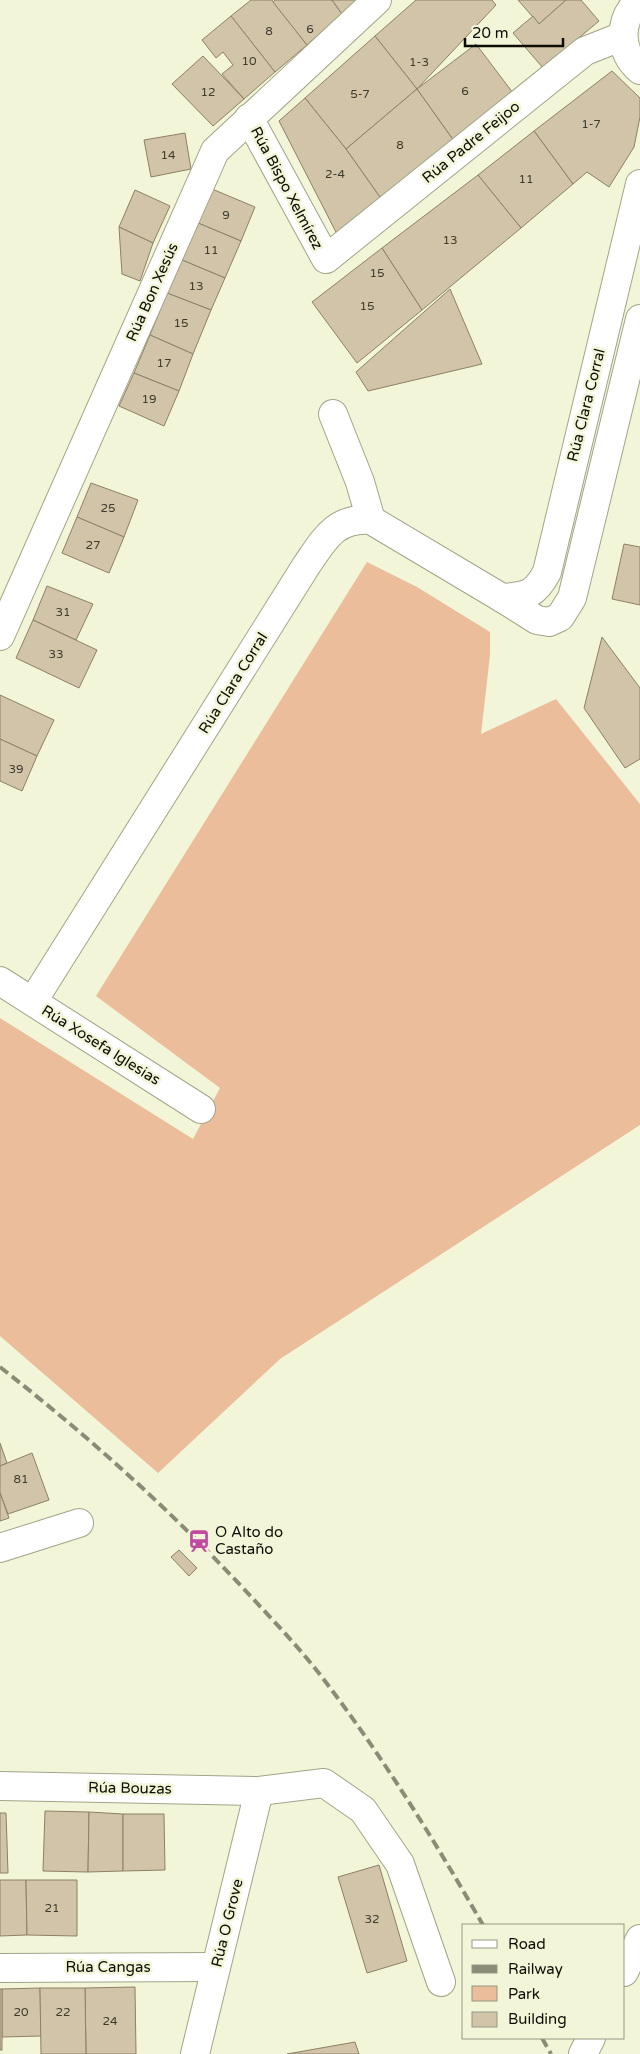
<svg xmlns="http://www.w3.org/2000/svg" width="640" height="2054" viewBox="0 0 640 2054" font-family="'Varela Round',sans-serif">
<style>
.green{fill:#ebbd9a}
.building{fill:#d1c4a9;stroke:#8c8067}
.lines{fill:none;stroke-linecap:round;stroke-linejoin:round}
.minor-casing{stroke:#a2a489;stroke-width:30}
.minor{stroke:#fff;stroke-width:28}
.rail{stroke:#8b8c78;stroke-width:4;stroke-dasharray:10 5;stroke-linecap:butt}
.labels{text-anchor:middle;stroke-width:5;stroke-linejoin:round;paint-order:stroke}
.number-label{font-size:12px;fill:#3e3b2e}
.street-label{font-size:15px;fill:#0d0d05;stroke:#f2f5d7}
.poi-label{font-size:15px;fill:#0d0d05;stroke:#f2f5d7;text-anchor:start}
</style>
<rect width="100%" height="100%" fill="#f2f5d7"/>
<!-- green -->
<polygon class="green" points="367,562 417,587 490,632 490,655 481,734 556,699 640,804 640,1125 280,1359 158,1473 0,1336 0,1018 193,1139 220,1088 96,996"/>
<!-- building -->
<g class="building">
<polygon points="251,0 272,0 307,45 275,72 231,16"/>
<polygon points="275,0 332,0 342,14 307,45 273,2"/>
<polygon points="332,0 358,0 342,14"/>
<polygon points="416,0 492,0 496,5 417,89 375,36"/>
<polygon points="518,0 566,0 539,24"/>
<polygon points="566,0 581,0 599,21 543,68 513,33 533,16 539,24"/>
<polygon points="231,16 275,72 244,99 222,74 233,65 223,52 216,58 202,40"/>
<polygon points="375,36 417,89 346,149 305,98"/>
<polygon points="476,44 513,93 454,141 417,89"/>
<polygon points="203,56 244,99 213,126 172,84"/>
<polygon points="612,71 640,98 640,117 634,147 609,187 587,172 573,184 534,131"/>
<polygon points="417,89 454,141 382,200 346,149"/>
<polygon points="305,98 346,149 382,200 338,236 279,121"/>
<polygon points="534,131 573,184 521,228 478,175"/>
<polygon points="185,133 191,169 151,177 144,140"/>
<polygon points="478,175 521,228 422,310 382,248"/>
<polygon points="212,189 255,207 241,241 198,223"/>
<polygon points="135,190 170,206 153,243 119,227"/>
<polygon points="198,223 241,241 225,278 182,260"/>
<polygon points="119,227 153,243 140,281 122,274"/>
<polygon points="382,248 422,310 357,363 312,302"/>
<polygon points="182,260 225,278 211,310 167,293"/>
<polygon points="450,289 482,364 368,391 356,372"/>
<polygon points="167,293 211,310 193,354 150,335"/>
<polygon points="150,335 193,354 179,391 134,373"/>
<polygon points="134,373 179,391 164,426 119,406"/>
<polygon points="91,483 138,500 124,537 77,517"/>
<polygon points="77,517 124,537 109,573 62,553"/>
<polygon points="624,544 640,547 640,605 612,599"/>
<polygon points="47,586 93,604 76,640 33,620"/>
<polygon points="33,620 97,650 79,688 16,658"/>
<polygon points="602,637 640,688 640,759 625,768 584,708"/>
<polygon points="0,695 54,720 37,756 0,739"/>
<polygon points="0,739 37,756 22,791 0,781"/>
<polygon points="0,1443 7,1463 0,1466"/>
<polygon points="32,1453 49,1500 8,1514 0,1493 0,1466"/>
<polygon points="0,1493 9,1518 0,1521"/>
<polygon points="179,1550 197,1568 189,1576 171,1557"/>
<polygon points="45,1811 89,1812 88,1872 43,1871"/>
<polygon points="89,1812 123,1814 123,1871 88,1872"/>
<polygon points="0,1813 6,1813 8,1873 0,1873"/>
<polygon points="123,1814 164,1814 165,1870 123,1871"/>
<polygon points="379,1865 407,1961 367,1973 338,1877"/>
<polygon points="0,1880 26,1880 27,1935 0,1936"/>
<polygon points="26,1880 77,1880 77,1936 27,1935"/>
<polygon points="135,1987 136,2054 86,2054 85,1988"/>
<polygon points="40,1988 41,2036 2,2037 2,1989"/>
<polygon points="40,1988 85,1988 86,2054 41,2054"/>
<rect x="0" y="1989" width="2" height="61"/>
<polygon points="355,2042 359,2054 287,2054"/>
</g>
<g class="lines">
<defs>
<g id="minor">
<path d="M640,0C618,19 618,51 640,70"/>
<polyline points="249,118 326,259 585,51 623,36"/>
<polyline points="333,414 360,482 371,520"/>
<path d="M502,598C527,596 535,595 547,572L640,184"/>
<polyline points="0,636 215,151 377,0"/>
<polyline points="0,981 201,1109"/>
<path d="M33,1001L306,566C324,540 335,517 371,520L502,598L537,620L549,622L560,617L572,598L640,319"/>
<polyline points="0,1548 79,1523"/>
<polyline points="0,1786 259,1791 324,1783 363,1810 400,1864 441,1982"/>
<polyline points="0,1968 216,1967"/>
<polyline points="624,1972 640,1939"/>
<polyline points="195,2054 259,1791"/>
<polyline points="583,2054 591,2038"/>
</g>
</defs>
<!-- minor casing -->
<use href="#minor" class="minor-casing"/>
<!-- minor -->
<use href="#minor" class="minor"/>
<!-- rail -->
<g class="rail">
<path d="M0,1367C88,1436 166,1506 243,1588C268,1615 295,1643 318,1672C380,1752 433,1838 483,1925"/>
<polyline points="542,2038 551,2054"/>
</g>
</g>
<!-- icons -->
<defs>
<symbol id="station-bare" viewBox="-9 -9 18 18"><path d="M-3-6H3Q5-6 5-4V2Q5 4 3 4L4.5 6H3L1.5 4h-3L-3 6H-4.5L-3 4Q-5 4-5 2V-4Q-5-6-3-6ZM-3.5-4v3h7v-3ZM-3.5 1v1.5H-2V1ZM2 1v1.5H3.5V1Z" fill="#c14aa1" stroke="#f2f5d7" stroke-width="2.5" paint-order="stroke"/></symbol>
</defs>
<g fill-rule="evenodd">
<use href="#station-bare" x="183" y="1525" width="32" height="32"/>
</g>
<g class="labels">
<!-- number labels -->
<g class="number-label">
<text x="310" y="33">6</text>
<text x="269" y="35">8</text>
<text x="249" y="65">10</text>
<text x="419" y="66">1-3</text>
<text x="465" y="95">6</text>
<text x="208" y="96">12</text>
<text x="360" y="98">5-7</text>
<text x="591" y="128">1-7</text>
<text x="400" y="149">8</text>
<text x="168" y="159">14</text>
<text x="335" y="178">2-4</text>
<text x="526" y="183">11</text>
<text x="226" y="219">9</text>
<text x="450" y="244">13</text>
<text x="211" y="254">11</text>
<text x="377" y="277">15</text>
<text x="196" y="290">13</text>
<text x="367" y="310">15</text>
<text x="181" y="327">15</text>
<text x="164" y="367">17</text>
<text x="149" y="403">19</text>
<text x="108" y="512">25</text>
<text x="93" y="549">27</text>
<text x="63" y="616">31</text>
<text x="56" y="658">33</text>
<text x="16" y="773">39</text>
<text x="21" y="1483">81</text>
<text x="52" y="1912">21</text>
<text x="372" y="1923">32</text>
<text x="21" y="2016">20</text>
<text x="63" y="2016">22</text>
<text x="110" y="2025">24</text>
</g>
<!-- street labels -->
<g class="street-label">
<text transform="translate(471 142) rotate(-39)" y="5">Rúa Padre Feijoo</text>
<text transform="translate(287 188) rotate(62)" y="5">Rúa Bispo Xelmírez</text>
<text transform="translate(152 292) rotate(-66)" y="5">Rúa Bon Xesús</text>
<text transform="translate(586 405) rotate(-76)" y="5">Rúa Clara Corral</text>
<text transform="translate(233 683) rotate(-58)" y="5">Rúa Clara Corral</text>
<text transform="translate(101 1045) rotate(32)" y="5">Rúa Xosefa Iglesias</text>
<text transform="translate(130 1788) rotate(1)" y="5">Rúa Bouzas</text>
<text transform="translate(227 1923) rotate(-76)" y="5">Rúa O Grove</text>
<text x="108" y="1972">Rúa Cangas</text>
</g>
<!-- poi labels -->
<g class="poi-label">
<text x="215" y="1537">O Alto do<tspan x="215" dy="17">Castaño</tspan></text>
</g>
</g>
<!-- legend -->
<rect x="462" y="1924" width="162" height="115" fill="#f2f5d7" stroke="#969883"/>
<rect x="472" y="1940" width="25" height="8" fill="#ffffff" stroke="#969883"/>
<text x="508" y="1949" font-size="15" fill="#0d0d05">Road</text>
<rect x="472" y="1965" width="25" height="8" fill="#8b8c78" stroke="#969883"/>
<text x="508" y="1974" font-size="15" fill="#0d0d05">Railway</text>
<rect x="472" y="1986" width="25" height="15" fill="#ebbd9a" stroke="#969883"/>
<text x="508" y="1999" font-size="15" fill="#0d0d05">Park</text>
<rect x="472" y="2012" width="25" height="15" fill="#d1c4a9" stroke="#969883"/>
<text x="508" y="2024" font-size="15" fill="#0d0d05">Building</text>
<!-- scale -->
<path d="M465 38v8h98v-8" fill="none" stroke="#0d0d05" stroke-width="2.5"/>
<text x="472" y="38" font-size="15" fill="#0d0d05" stroke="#f2f5d7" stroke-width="4" paint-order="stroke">20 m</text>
</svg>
